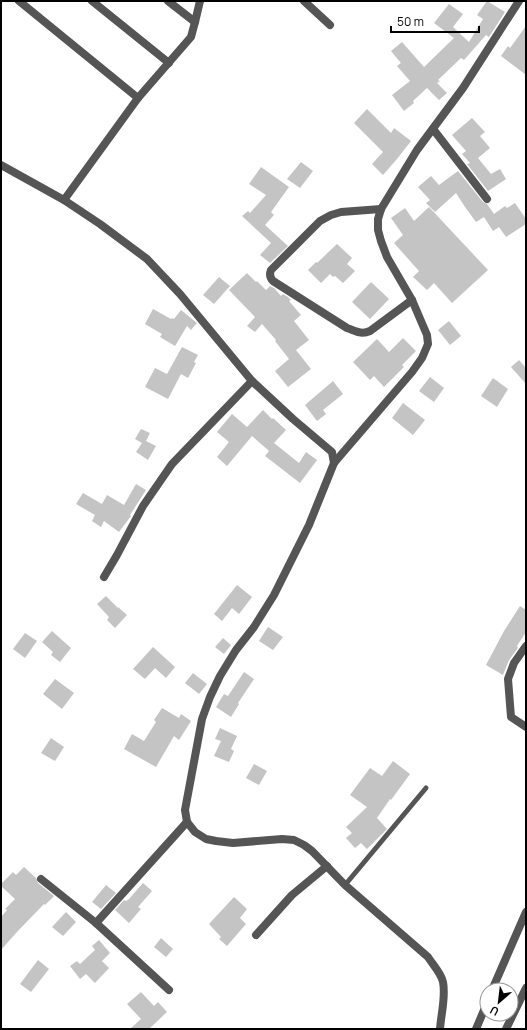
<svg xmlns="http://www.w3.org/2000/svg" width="527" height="1030" viewBox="0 0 527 1030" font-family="Manrope,sans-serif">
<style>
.building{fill:#c4c4c4}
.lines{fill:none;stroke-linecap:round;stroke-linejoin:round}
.service{stroke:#555;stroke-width:5}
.minor{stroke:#555;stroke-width:8}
.tertiary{stroke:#555;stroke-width:8}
</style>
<rect width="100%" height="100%" fill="#fff"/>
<!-- building -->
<g class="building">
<polygon points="487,1 505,12 489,37 486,35 464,60 461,58 438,80 440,81 437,83 447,93 439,100 427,88 413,101 414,103 404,111 392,95 410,81 397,66 401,63 391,51 402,42 424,67 454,38 434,23 449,4 463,14 453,27 469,42 483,19 477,15"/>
<polygon points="526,26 526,75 501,56 508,46 510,48"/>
<polygon points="367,109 391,133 394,128 411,141 397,159 383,175 372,164 383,152 354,123"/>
<polygon points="472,118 485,132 480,136 490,148 478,158 491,174 500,169 506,179 488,191 467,164 470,163 462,154 466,151 452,135"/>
<polygon points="301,162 313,171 300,188 287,179"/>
<polygon points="261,167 289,187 271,212 274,215 265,225 288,246 270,263 260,255 271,243 242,216 248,211 250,213 266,195 249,184"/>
<polygon points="458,171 483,202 487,204 494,214 505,206 507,208 515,203 526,219 526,224 506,237 499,227 493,231 484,217 476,222 465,207 456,193 435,212 426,203 430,200 418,187 431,176 439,185"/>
<polygon points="429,207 488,270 452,303 434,283 427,290 413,277 419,271 394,243 403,235 391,218 405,208 414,221"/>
<polygon points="337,244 352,258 347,264 355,271 343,283 335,276 333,277 330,274 321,283 308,270 316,262 317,263"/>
<polygon points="247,273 256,282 257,281 266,290 270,286 274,288 281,296 283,294 288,297 291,300 289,301 301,315 294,321 309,340 296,350 311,369 288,387 275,371 289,359 275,341 276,340 262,324 255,332 247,326 255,317 229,290"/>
<polygon points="219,277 230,286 214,304 203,295"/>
<polygon points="371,282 389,299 370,319 352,302"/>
<polygon points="153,309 171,319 172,318 174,319 181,310 197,323 191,330 187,326 175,346 160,337 162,334 145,324"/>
<polygon points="449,321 461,336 450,345 438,330"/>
<polygon points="403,338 416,351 402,365 404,367 384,387 374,376 370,380 353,362 377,339 389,352"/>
<polygon points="182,347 198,355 194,362 196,363 188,378 181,374 168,399 145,387 155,368 167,374"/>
<polygon points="519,360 526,368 526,384 511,367"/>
<polygon points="430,377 444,388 434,402 419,391"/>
<polygon points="493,378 508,389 497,407 481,396"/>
<polygon points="333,381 343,394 323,410 326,414 317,421 305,405"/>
<polygon points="403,403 425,420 413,435 392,418"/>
<polygon points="263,410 272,419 273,418 286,430 274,443 299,463 306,452 317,460 300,483 265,456 269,451 252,436 227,466 217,457 229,442 217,432 232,414 247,427"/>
<polygon points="141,429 150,433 146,441 156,446 148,460 136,452 142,443 135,439"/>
<polygon points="136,484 146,490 130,515 131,516 119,532 104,521 101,527 92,521 95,515 76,504 83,493 102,504 107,495 124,505"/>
<polygon points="237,585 252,597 239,614 232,608 222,621 214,614"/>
<polygon points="106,596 118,608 118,607 127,615 115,628 107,620 109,617 97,604"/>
<polygon points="520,606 526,610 526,632 517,646 518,648 509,660 503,675 486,665 504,631"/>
<polygon points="268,627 283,637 273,650 259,641"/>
<polygon points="52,631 71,648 60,662 51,655 53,652 42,642"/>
<polygon points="25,633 37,641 25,658 13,649"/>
<polygon points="223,638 231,645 224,654 215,647"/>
<polygon points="153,647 175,667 166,678 155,668 145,679 133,669"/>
<polygon points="244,672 254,679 238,703 239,704 231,717 216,707 224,694 228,696"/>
<polygon points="193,673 207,684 199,694 185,683"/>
<polygon points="55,679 74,693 62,709 43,694"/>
<polygon points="162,708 179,718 181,714 191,721 179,740 174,736 156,767 124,749 132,734 144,741 156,722 154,720"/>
<polygon points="220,728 237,736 231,749 234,751 229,762 214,756 221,741 215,739"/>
<polygon points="51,738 64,747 55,761 41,753"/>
<polygon points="393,761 410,774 391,800 390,799 377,818 387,829 367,849 361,843 355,848 346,838 352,833 346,827 367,807 350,795 370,768 382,776"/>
<polygon points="254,764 267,771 259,785 246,778"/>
<polygon points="24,867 36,878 38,883 54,896 45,905 44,904 16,933 1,950 1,917 7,910 5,909 15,899 1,886 1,884 13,872 16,875"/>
<polygon points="143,883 152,891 138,907 141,909 129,923 115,910 124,900 126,901 129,899"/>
<polygon points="106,885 116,893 101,909 92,902"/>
<polygon points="234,897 247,909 240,918 246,924 227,946 219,939 221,937 209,924"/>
<polygon points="66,912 76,922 63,936 52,927"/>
<polygon points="161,938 173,949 166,957 154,947"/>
<polygon points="99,940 110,953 102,961 109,968 95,983 86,974 80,979 70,966 77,961 80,964 95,950 92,946"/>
<polygon points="38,960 49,969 31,992 20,984"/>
<polygon points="141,992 154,1006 158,1002 167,1012 149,1029 130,1029 141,1019 127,1004"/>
</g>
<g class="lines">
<!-- service -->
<polyline class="service" points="345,885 426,788"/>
<!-- minor -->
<g class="minor">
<polyline points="19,1 138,98"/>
<polyline points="92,1 169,63"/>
<polyline points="168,1 195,22"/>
<polyline points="304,1 330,25"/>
<polyline points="433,129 487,199"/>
<polyline points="64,200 138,98 191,37 195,22 200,1"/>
<path d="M381,209L341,212L331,215L320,221L271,270C269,275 270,278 273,281L347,328C356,331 361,335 370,331L412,300"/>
<polyline points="104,577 117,555 143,506 172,464 252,381"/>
<polyline points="526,646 514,663 508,679 511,717 526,727"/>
<polyline points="41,879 96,923 169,990"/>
<polyline points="96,923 187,822"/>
<polyline points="256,935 292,895 327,866"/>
<polyline points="492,990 526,912"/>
<polyline points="476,1029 487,1003"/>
<polyline points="506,1029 526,988"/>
</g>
<!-- tertiary -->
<g class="tertiary">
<path d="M1,165L64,200L100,224L147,259L180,294L252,381L293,419L332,452L334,463L309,525L274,595L254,627L236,650L220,676L210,697L202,719L185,810L187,822L195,832L206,839L216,841L233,843L282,839L294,840L304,845L312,851L345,885L428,957C433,965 441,973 443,982C446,997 441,1014 440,1029"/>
<polyline points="334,463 412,372 422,358 428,344 427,335 412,300 387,257 381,241 378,230 378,219 381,209 417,150 463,88 519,1"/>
</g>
</g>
<!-- border -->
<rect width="527" height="1030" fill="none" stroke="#000000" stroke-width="4"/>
<!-- north arrow -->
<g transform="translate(499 1002) rotate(208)"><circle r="19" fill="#ffffff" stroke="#999999"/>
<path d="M0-3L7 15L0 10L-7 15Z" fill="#000000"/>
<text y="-6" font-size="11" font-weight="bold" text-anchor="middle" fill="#000000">U</text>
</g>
<!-- scale -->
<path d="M391 26v6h88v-6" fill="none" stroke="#000000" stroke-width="2"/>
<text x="397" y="26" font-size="12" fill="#000000" stroke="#ffffff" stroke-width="3" paint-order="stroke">50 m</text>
</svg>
